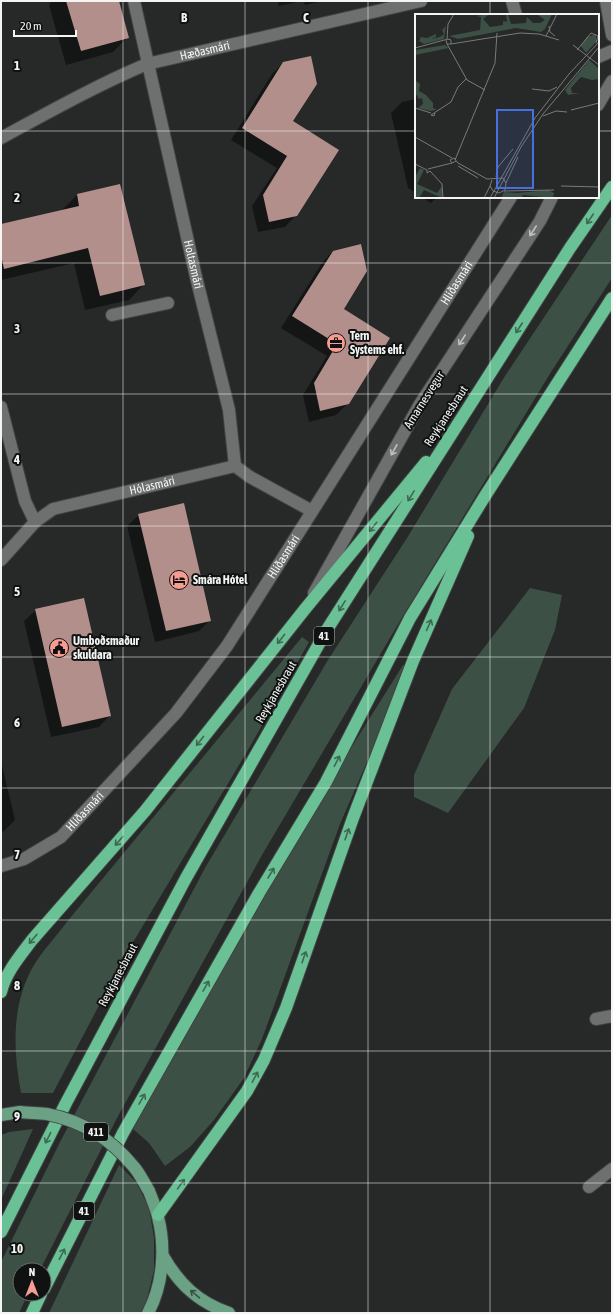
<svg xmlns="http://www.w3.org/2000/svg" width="613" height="1314" viewBox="0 0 613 1314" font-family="'Asap Condensed',sans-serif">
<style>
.green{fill:#3c5045}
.shadow{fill:#0007}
.building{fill:#b28f8b}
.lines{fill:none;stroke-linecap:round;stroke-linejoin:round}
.minor-casing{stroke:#414442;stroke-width:14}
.major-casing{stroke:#414442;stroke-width:14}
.highway-casing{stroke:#414442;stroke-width:14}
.minor{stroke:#6d706e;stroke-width:12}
.major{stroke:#6ba185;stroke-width:12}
.highway{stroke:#6ac195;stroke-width:12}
.major-bridge-casing{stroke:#414442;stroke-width:14;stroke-linecap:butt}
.major-bridge{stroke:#6ba185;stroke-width:12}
.oneway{stroke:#3d6953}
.oneway2{stroke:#bdc0be}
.oneway3{stroke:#395245}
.grid{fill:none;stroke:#f3f5f4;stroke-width:1;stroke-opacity:0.55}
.labels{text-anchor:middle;stroke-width:4;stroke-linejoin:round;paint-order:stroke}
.shield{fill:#101111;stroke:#afb1b0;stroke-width:1}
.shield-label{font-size:11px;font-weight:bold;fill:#f3f5f4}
.street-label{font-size:12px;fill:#f3f5f4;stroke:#101111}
.poi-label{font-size:12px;font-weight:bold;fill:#f3f5f4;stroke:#101111;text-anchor:start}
.inset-road{fill:none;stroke:#787b7a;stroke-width:1}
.view{fill:#486fde;fill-opacity:0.15;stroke:#486fde;stroke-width:2}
.inset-edge{fill:none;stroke:#f3f5f4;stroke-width:2}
.grid-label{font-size:13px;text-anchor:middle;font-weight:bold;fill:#f3f5f4;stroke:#101111;stroke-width:4;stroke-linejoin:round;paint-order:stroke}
</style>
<rect width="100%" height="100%" fill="#262928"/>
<!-- green -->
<g class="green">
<polygon points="612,215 612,278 551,372 400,621 262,855 117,1118 40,1270 20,1270 20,1294 28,1294 19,1313 1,1313 1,1262 60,1142 205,868 328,660 407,538 505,376"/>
<polygon points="530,588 562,595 555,630 524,708 448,813 414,797 414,775 452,689"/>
<path d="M302,637L309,642L248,750L126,954L53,1093H21C13,1050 11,1004 34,965C43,950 56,937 66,923Z"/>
<polygon points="403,665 408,666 406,672 340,824 262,1039 244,1078 214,1120 190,1147 165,1166 149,1143 132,1128 331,780"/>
<polygon points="33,1129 1,1200 1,1135 9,1132"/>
<polygon points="119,1165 136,1182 149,1208 154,1238 154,1270 146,1303 140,1313 49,1313"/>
</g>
<!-- shadow -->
<g class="shadow">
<polygon points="52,1 118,1 128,37 113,52 66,65 49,5"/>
<polygon points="278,1 302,1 279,6"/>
<polygon points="304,1 323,1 305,5"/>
<polygon points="283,63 292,122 296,215 285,227 258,232 252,206 277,168 231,140 272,74"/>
<polygon points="416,99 416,193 408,188 391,113 402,102"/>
<polygon points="77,195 143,285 129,300 85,310 74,263 1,280 1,225 62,210"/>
<polygon points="422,197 437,197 431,203"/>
<polygon points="333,251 342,309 348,403 336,415 309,422 303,395 327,356 281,328 322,263"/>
<polygon points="139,515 210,620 199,631 155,642 127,526"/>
<polygon points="36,610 110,715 99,727 51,737 24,621"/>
<polygon points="1,761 15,820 4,831 1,832"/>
</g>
<!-- building -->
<g class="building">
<polygon points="66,1 119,1 129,38 81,51"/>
<polygon points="311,56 317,84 293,121 339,150 297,216 269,222 263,195 287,156 242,128 283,62"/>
<polygon points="120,184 145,285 100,296 88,248 4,269 1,255 1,224 79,206 77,194"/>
<polygon points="361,244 367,271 344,309 390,338 349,404 320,411 314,383 337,344 292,316 333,251"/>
<polygon points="184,503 211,621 166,631 138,514"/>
<polygon points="84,598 111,716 62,727 35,609"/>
</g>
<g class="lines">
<defs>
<g id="minor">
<path id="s1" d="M134,1L196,277L229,410L235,466"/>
<polyline points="512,1 516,15"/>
<polyline points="606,1 612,35"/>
<polyline points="598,57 612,51"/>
<polyline points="598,105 612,81"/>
<path id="s2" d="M1,138C49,112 97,85 147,64L421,1"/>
<polyline points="112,315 168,303"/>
<polyline points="1,407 25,501 35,522"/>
<path id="s3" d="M1,560L35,522L53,509L235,466L250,477L312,511"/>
<polyline points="314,593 420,404 540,221 552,197"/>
<path id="s4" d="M1,866L24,859L61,837L176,713L227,646L511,197"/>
<polyline points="596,1019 612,1016"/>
<polyline points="589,1187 612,1169"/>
</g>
<g id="major">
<polyline points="1,1115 20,1112"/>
<path d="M163,1256C179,1284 198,1302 229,1313"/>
<path d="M148,1313C163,1285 166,1248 158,1217C156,1208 152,1199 149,1191"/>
</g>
<g id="highway">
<path d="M1,992C6,972 20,956 32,940L145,811L305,609L426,462"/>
<polyline points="158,1215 247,1091 264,1060 286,1008 353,818 413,661 468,536"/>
<polyline points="1,1232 66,1103 186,878 328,628 570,248 612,187"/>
<polyline points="44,1289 123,1133 259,893 326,782 410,618 485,496 612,298"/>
<polyline points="32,1313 41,1294"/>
</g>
</defs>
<!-- minor casing -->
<use href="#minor" class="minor-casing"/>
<!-- major casing -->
<use href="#major" class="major-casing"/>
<!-- highway casing -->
<use href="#highway" class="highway-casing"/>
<!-- minor -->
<use href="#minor" class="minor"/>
<!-- major -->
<use href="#major" class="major"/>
<!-- highway -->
<use href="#highway" class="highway"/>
<defs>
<path id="major-bridge" d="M20,1112C29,1113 38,1113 47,1114C82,1121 112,1140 134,1167C140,1174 144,1183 149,1191"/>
</defs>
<!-- major-bridge casing -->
<use href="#major-bridge" class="major-bridge-casing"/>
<!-- major-bridge -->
<use href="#major-bridge" class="major-bridge"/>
</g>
<!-- one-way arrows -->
<defs><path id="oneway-shaft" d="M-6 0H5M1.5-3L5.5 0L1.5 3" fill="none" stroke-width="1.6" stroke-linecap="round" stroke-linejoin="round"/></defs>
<g class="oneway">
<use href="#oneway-shaft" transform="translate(590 219) rotate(124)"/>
<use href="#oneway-shaft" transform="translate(519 328) rotate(123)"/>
<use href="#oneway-shaft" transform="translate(411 496) rotate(122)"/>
<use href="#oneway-shaft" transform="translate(373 527) rotate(129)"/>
<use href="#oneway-shaft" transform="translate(342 606) rotate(122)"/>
<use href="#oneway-shaft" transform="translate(429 625) rotate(-66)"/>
<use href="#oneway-shaft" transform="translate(281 639) rotate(128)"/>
<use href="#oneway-shaft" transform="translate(200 741) rotate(128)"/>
<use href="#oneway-shaft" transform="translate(337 761) rotate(-63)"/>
<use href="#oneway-shaft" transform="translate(347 834) rotate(-71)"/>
<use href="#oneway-shaft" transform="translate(119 841) rotate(131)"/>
<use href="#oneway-shaft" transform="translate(271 873) rotate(-59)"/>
<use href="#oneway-shaft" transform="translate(33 939) rotate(130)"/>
<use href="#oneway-shaft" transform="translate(304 957) rotate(-71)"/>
<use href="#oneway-shaft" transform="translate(206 986) rotate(-60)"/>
<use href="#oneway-shaft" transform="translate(255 1077) rotate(-62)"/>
<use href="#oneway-shaft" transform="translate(142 1099) rotate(-60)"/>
<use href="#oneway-shaft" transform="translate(48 1138) rotate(117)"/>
<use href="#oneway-shaft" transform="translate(181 1184) rotate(-54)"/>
<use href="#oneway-shaft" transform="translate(62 1254) rotate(-63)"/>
</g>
<g class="oneway2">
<use href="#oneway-shaft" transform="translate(533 231) rotate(123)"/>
<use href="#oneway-shaft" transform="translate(462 340) rotate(123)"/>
<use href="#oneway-shaft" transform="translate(394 450) rotate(119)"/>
</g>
<use class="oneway3" href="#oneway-shaft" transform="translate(195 1294) rotate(-140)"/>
<!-- grid -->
<path class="grid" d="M123,1V1313M245,1V1313M368,1V1313M490,1V15M1,131H416M598,131H612M490,197V1313M1,263H612M1,394H612M1,526H612M1,657H612M1,788H612M1,920H612M1,1051H612M1,1183H612"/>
<!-- icons -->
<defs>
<symbol id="office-disc" viewBox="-11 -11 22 22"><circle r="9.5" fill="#f59c93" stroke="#101111"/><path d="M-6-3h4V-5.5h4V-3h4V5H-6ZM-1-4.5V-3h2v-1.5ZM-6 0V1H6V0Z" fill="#111"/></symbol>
<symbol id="hotel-disc" viewBox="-11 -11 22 22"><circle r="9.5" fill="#f59c93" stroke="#101111"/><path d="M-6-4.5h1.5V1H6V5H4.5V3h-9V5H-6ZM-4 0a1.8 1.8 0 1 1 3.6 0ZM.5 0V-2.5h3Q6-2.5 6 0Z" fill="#111"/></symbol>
<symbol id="civic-disc" viewBox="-11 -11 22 22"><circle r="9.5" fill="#f59c93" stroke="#101111"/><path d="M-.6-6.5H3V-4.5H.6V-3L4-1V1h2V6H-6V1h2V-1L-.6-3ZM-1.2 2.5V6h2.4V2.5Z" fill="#111"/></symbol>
</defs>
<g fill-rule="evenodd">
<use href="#office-disc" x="325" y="332" width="22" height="22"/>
<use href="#hotel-disc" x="168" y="569" width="22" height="22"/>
<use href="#civic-disc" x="48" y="637" width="22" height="22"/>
</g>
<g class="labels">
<!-- shield labels -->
<g class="shield">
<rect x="314" y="627" width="20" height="18" rx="3"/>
<rect x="84" y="1123" width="24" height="18" rx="3"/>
<rect x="74" y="1202" width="20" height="18" rx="3"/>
</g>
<g class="shield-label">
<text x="324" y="640">41</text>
<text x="96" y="1136">411</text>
<text x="84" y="1215">41</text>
</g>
<!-- street labels -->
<g class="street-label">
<text dy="4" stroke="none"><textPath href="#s2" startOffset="223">Hæðasmári</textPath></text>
<text dy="4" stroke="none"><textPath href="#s1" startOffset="270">Holtasmári</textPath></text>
<text dy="4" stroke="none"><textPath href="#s4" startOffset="750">Hlíðasmári</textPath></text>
<text transform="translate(424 400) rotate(-58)" y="4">Arnarnesvegur</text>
<text transform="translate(446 416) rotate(-57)" y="4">Reykjanesbraut</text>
<text dy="4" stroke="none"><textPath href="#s3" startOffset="175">Hólasmári</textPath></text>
<text dy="4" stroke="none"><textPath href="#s4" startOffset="426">Hlíðasmári</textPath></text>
<text transform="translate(276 692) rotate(-60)" y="4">Reykjanesbraut</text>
<text dy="4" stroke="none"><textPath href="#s4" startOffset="102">Hlíðasmári</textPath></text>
<text transform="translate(118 975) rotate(-62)" y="4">Reykjanesbraut</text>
</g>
<!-- poi labels -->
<g class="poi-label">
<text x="350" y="340">Tern<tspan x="350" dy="14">Systems ehf.</tspan></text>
<text x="193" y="584">Smára Hótel</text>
<text x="73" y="645">Umboðsmaður<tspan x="73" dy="14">skuldara</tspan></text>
</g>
</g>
<!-- overview -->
<g transform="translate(415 14)">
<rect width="184" height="184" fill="#262928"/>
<path d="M74,0L68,5L75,13L88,11V7L92,8L91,0H93L96,10L111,9L112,3L118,9H125L130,6L123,1L137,0L130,15L126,18L101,14L43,25L34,22L65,16L66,3L61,2ZM31,12L29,25L9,30L4,27L6,23L12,24L21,20V23L16,25L25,23L29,20L27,16ZM181,20V28L171,39L166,32L172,23ZM30,31L34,34L0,41V36ZM174,46L184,55V65L177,66L166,63L156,74L157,79H165L153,81L150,76ZM0,66L5,70L4,77L11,81L18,89V94L22,96L15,97L3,94L8,90L7,84L4,85L1,80ZM5,154L9,156L2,170L22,179L27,172V184L9,176L4,184H0V163ZM133,176L139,179L138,184L108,181L107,184H86L89,178L102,179Z" fill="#3c5045"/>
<path class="inset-road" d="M134,12L135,18L140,22M131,22L142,0M32,25L33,10L39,0M32,30L52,66L70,76M36,30L105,19L124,20L144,26M158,31L184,51M0,34L33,25L36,26V30H32L31,26M162,36L176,19L183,22L181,29M117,75L134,77L142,73M0,94L16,99M156,96L184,89M20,99L19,102L16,101L36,88L43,73L51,65M128,102L141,97L152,98M0,123L37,144M40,146L80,49L82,19M41,147L37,149L35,146L39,144L43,149L72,165L88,164L91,169L90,176L84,179L78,177L75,172L77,166M0,150L12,156V159L15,157M43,152L63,164M13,155L37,149M15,157L27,170L28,184M81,163L83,153L98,135M91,169L103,143M146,172L184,173M89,177L139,176M69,184L75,172M75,184L120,104L154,60L184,28M79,184L106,133L128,100L184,33"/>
<path class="view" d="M82,96H118V174H82Z"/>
<rect width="184" height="184" class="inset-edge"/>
</g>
<g class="grid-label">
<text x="184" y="22">B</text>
<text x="306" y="22">C</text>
<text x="17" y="70">1</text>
<text x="17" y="202">2</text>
<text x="17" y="333">3</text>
<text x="17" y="464">4</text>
<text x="17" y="596">5</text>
<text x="17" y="727">6</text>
<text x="17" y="859">7</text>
<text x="17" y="990">8</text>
<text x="17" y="1121">9</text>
<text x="17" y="1253">10</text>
</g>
<!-- border -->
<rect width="613" height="1314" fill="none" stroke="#f3f5f4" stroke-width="4"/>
<!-- north arrow -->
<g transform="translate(32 1282)"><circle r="19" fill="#101111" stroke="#6b6c6c"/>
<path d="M0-3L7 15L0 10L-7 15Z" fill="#f59c93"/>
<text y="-6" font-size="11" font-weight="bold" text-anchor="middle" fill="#f3f5f4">N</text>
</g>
<!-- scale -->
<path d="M14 30v6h62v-6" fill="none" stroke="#f3f5f4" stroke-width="2"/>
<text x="20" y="30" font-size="12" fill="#f3f5f4" stroke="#101111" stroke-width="3" paint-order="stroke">20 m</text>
</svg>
